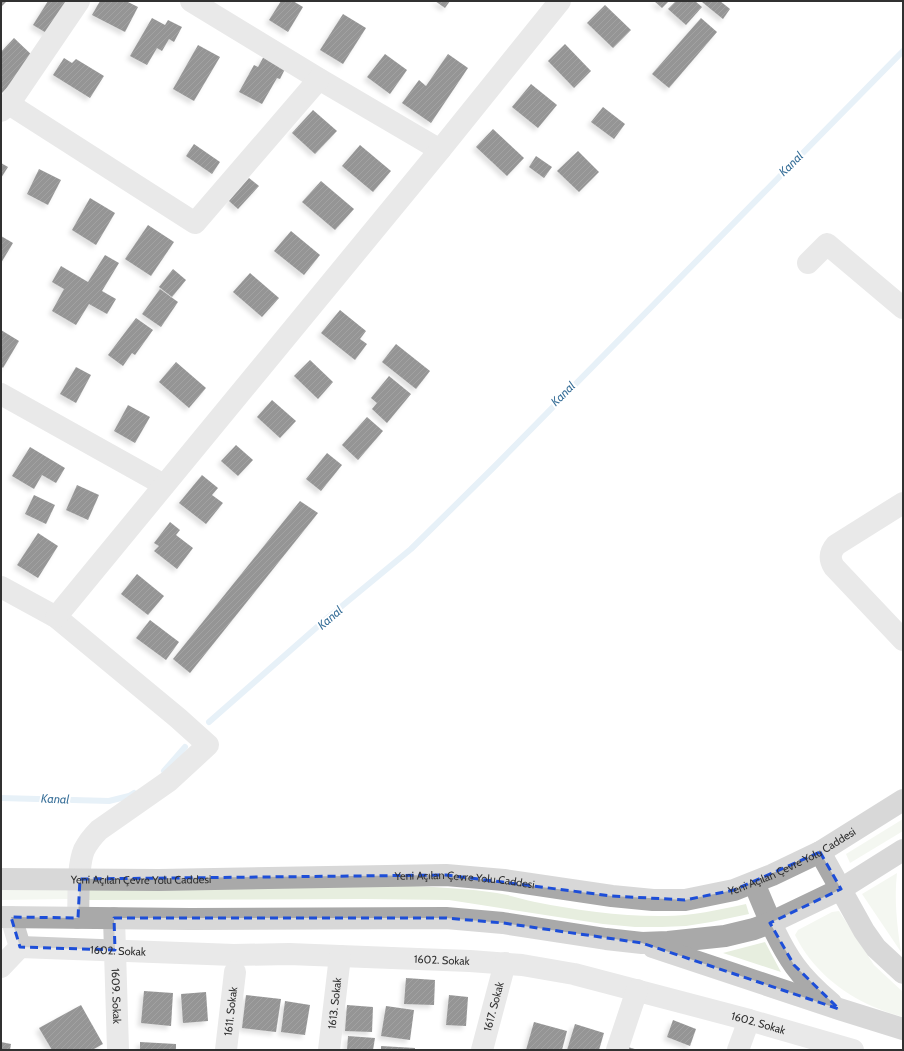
<svg xmlns="http://www.w3.org/2000/svg" width="904" height="1051" viewBox="0 0 904 1051" font-family="Cabin,sans-serif">
<style>
.grass{fill:#e7eedf}
.lines{fill:none;stroke-linecap:round;stroke-linejoin:round}
.stream{stroke:#cbdfef;stroke-width:6}
.building{fill:url(#building-hatch);filter:url(#shadow)}
.minor{stroke:#cecece;stroke-width:22}
.major{stroke:#a9a9a9;stroke-width:22}
.marked{fill:none;stroke:#1d4ed8;stroke-width:3;stroke-dasharray:8 5;stroke-linejoin:round}
.labels{text-anchor:middle;stroke-width:4;stroke-linejoin:round;paint-order:stroke}
.street-label{font-size:11px;fill:#313131;stroke:#fff}
.water-label{font-size:12px;font-style:italic;fill:#397099;stroke:#fff}
</style>
<defs>
<pattern id="building-hatch" width="6" height="6" patternUnits="userSpaceOnUse"><rect width="6" height="6" fill="#181818"/><path d="M-1 1l2-2M0 6l6-6M5 7l2-2" fill="none" stroke="#313131"/></pattern>
<filter id="shadow"><feDropShadow dx="-3.5" dy="3.5" stdDeviation="2" flood-color="#0004"/></filter>
</defs>
<rect width="100%" height="100%" fill="#fff"/>
<!-- grass -->
<g class="grass">
<polygon points="903,819 903,831 850,863 846,854"/>
<path d="M897,873C894,899 897,925 901,952L862,894Z"/>
<path d="M412,886C441,887 469,889 497,893C510,895 522,899 535,902C576,910 617,916 659,916C688,917 717,910 746,904L749,914L711,922L686,926L662,927H635L603,924L449,900L364,899L88,900V887Z"/>
<polygon points="68,888 68,899 1,900 1,889"/>
<path d="M839,911L874,965L903,992V1017C893,1014 883,1011 874,1007C841,993 811,968 795,935L798,930L832,912Z"/>
<polygon points="765,942 781,972 723,953"/>
</g>
<g class="lines">
<!-- stream -->
<g class="stream">
<polyline points="209,722 325,620 411,549 494,467 903,51"/>
<polyline points="164,771 185,747"/>
<polyline points="1,798 109,801 129,796 134,793"/>
</g>
</g>
<!-- building -->
<g class="building">
<polygon points="1,1 7,1 1,7"/>
<polygon points="48,1 71,1 50,35 33,25"/>
<polygon points="100,1 126,1 138,7 125,32 92,15"/>
<polygon points="281,1 293,1 303,7 288,32 269,20"/>
<polygon points="435,1 450,1 445,8"/>
<polygon points="654,1 669,1 662,8"/>
<polygon points="676,1 695,1 702,7 686,25 668,9"/>
<polygon points="703,1 720,1 730,9 723,19 702,2"/>
<polygon points="605,5 631,30 613,48 587,23"/>
<polygon points="343,14 366,28 343,64 320,50"/>
<polygon points="152,18 165,25 168,20 182,27 174,42 169,39 162,51 157,48 147,65 130,56"/>
<polygon points="701,18 717,32 669,88 652,74"/>
<polygon points="14,38 35,58 1,94 1,52"/>
<polygon points="565,44 591,71 574,88 548,61"/>
<polygon points="198,45 220,57 194,101 173,89"/>
<polygon points="385,54 407,70 390,94 367,77"/>
<polygon points="448,54 468,68 431,123 402,103 419,80 426,86"/>
<polygon points="264,56 286,67 280,79 277,78 262,104 239,92 254,65 258,67"/>
<polygon points="64,58 72,63 76,59 104,76 90,98 53,75"/>
<polygon points="531,84 557,105 538,128 512,107"/>
<polygon points="603,107 625,124 614,139 591,122"/>
<polygon points="313,110 337,131 315,154 292,133"/>
<polygon points="493,129 524,158 507,176 476,147"/>
<polygon points="194,144 220,162 212,174 186,156"/>
<polygon points="360,145 391,171 373,192 342,166"/>
<polygon points="578,151 599,172 579,192 557,171"/>
<polygon points="536,156 552,167 544,178 529,167"/>
<polygon points="1,163 8,167 1,178"/>
<polygon points="39,169 61,180 48,205 27,194"/>
<polygon points="249,178 259,186 238,209 229,201"/>
<polygon points="321,181 354,209 335,230 302,202"/>
<polygon points="90,198 115,213 96,245 72,230"/>
<polygon points="148,225 174,242 151,276 125,259"/>
<polygon points="291,231 320,255 304,275 274,251"/>
<polygon points="1,236 13,243 1,263"/>
<polygon points="105,255 119,263 102,291 116,299 107,314 89,304 76,325 52,311 64,289 52,282 61,266 88,282"/>
<polygon points="173,269 186,280 172,297 159,287"/>
<polygon points="250,273 279,298 262,317 233,292"/>
<polygon points="160,289 178,302 161,327 142,314"/>
<polygon points="340,310 366,331 360,339 367,344 355,360 321,333"/>
<polygon points="136,318 153,330 135,355 132,353 123,366 108,355"/>
<polygon points="1,330 19,341 3,368 1,366"/>
<polygon points="396,344 430,371 416,389 382,362"/>
<polygon points="310,360 333,382 318,399 294,376"/>
<polygon points="176,362 206,388 189,408 159,382"/>
<polygon points="76,367 91,375 76,403 60,394"/>
<polygon points="389,376 411,394 387,423 372,409 377,403 371,398"/>
<polygon points="272,400 296,421 280,438 257,417"/>
<polygon points="128,405 150,417 135,443 114,431"/>
<polygon points="367,417 383,431 358,460 342,445"/>
<polygon points="236,445 253,460 238,476 221,461"/>
<polygon points="30,447 65,468 56,483 42,475 34,489 12,476"/>
<polygon points="327,453 342,465 321,491 306,479"/>
<polygon points="202,475 218,488 212,495 223,503 206,524 179,503"/>
<polygon points="77,485 99,495 88,520 66,510"/>
<polygon points="34,495 55,505 46,524 25,514"/>
<polygon points="300,501 318,513 190,673 173,659"/>
<polygon points="170,522 180,530 176,535 193,548 177,569 154,551 159,546 154,543"/>
<polygon points="38,533 58,546 38,578 17,565"/>
<polygon points="137,574 164,596 148,615 121,594"/>
<polygon points="150,620 179,642 166,660 136,638"/>
<polygon points="406,978 435,980 434,1005 404,1004"/>
<polygon points="144,991 173,993 171,1026 141,1023"/>
<polygon points="206,992 208,1021 183,1023 181,994"/>
<polygon points="246,995 281,999 276,1032 242,1028"/>
<polygon points="449,995 468,997 466,1026 446,1025"/>
<polygon points="285,1001 310,1005 305,1035 281,1032"/>
<polygon points="81,1005 103,1044 92,1050 52,1050 39,1028"/>
<polygon points="347,1005 373,1007 372,1032 345,1031"/>
<polygon points="386,1006 414,1010 410,1040 381,1036"/>
<polygon points="673,1020 696,1029 690,1046 667,1037"/>
<polygon points="534,1022 567,1031 562,1050 526,1050"/>
<polygon points="575,1024 604,1033 599,1050 567,1050"/>
<polygon points="348,1036 375,1038 373,1050 347,1050"/>
<polygon points="1,1042 11,1044 10,1050 1,1050"/>
<polygon points="140,1042 176,1044 176,1050 140,1050"/>
<polygon points="381,1046 415,1048 415,1050 381,1050"/>
<polygon points="628,1047 638,1050 627,1050"/>
</g>
<g class="lines">
<!-- minor -->
<g class="minor">
<polyline points="191,1 319,79 440,150"/>
<polyline points="9,104 195,223 319,79"/>
<polyline points="1,111 9,104 79,1"/>
<polyline points="808,263 827,244 903,308"/>
<polyline points="1,394 164,485"/>
<path d="M903,503L836,545C830,552 829,559 834,567L903,640"/>
<path d="M1,587L56,617L178,718L208,745L169,781L99,830C93,836 88,842 84,850C77,867 79,898 78,918"/>
<polyline points="56,617 440,150 560,1"/>
<path id="s1" d="M114,918L118,1050"/>
<path id="s2" d="M20,947L234,955L289,954L340,956L470,961L522,965L574,974L749,1020L853,1050"/>
<polyline points="1,967 20,947 11,917"/>
<path id="s3" d="M226,1050L235,972"/>
<path id="s4" d="M329,1050L340,956"/>
<path id="s5" d="M482,1050L505,963"/>
<polyline points="617,1050 637,990"/>
<polyline points="738,1050 749,1020"/>
</g>
<!-- major -->
<g class="major">
<polyline points="820,852 864,931 876,948 903,973"/>
<path id="s6" d="M1,879L159,880L446,875L504,880L612,896L653,900H685L734,890L772,875L820,852L903,800"/>
<path d="M754,883C766,911 777,941 795,966C805,980 818,992 831,1003"/>
<polyline points="1,917 190,919 446,918 503,923 606,939 642,943 668,942 725,936 754,929 770,923 841,889 903,850"/>
<polyline points="653,947 839,1009 903,1029"/>
</g>
</g>
<!-- marked area -->
<path d="M0 0H904V1051H0ZM820,852L841,889L770,923L794,965L839,1009L642,943L503,923L446,918H114L115,950L20,947L11,917L78,918L80,879L446,875L612,896L685,900L734,890Z" fill="#fff" fill-opacity=".55" fill-rule="evenodd"/>
<path class="marked" d="M820,852L841,889L770,923L794,965L839,1009L642,943L503,923L446,918H114L115,950L20,947L11,917L78,918L80,879L446,875L612,896L685,900L734,890Z"/>
<g class="labels">
<!-- street labels -->
<g class="street-label">
<text dy="4" stroke="none"><textPath href="#s6" startOffset="800">Yeni Açılan Çevre Yolu Caddesi</textPath></text>
<text dy="4" stroke="none"><textPath href="#s6" startOffset="140">Yeni Açılan Çevre Yolu Caddesi</textPath></text>
<text dy="4" stroke="none"><textPath href="#s6" startOffset="464">Yeni Açılan Çevre Yolu Caddesi</textPath></text>
<text dy="4" stroke="none"><textPath href="#s2" startOffset="98">1602. Sokak</textPath></text>
<text dy="4" stroke="none"><textPath href="#s2" startOffset="422">1602. Sokak</textPath></text>
<text dy="4" stroke="none"><textPath href="#s1" startOffset="78">1609. Sokak</textPath></text>
<text dy="4" stroke="none"><textPath href="#s4" startOffset="47">1613. Sokak</textPath></text>
<text dy="4" stroke="none"><textPath href="#s5" startOffset="45">1617. Sokak</textPath></text>
<text dy="4" stroke="none"><textPath href="#s3" startOffset="39">1611. Sokak</textPath></text>
<text dy="4" stroke="none"><textPath href="#s2" startOffset="746">1602. Sokak</textPath></text>
</g>
<!-- water labels -->
<g class="water-label">
<text transform="translate(791 164) rotate(-45)" y="4">Kanal</text>
<text transform="translate(563 394) rotate(-45)" y="4">Kanal</text>
<text transform="translate(330 618) rotate(-41)" y="4">Kanal</text>
<text transform="translate(55 799) rotate(2)" y="4">Kanal</text>
</g>
</g>
<!-- border -->
<rect width="904" height="1051" fill="none" stroke="#313131" stroke-width="4"/>
</svg>
